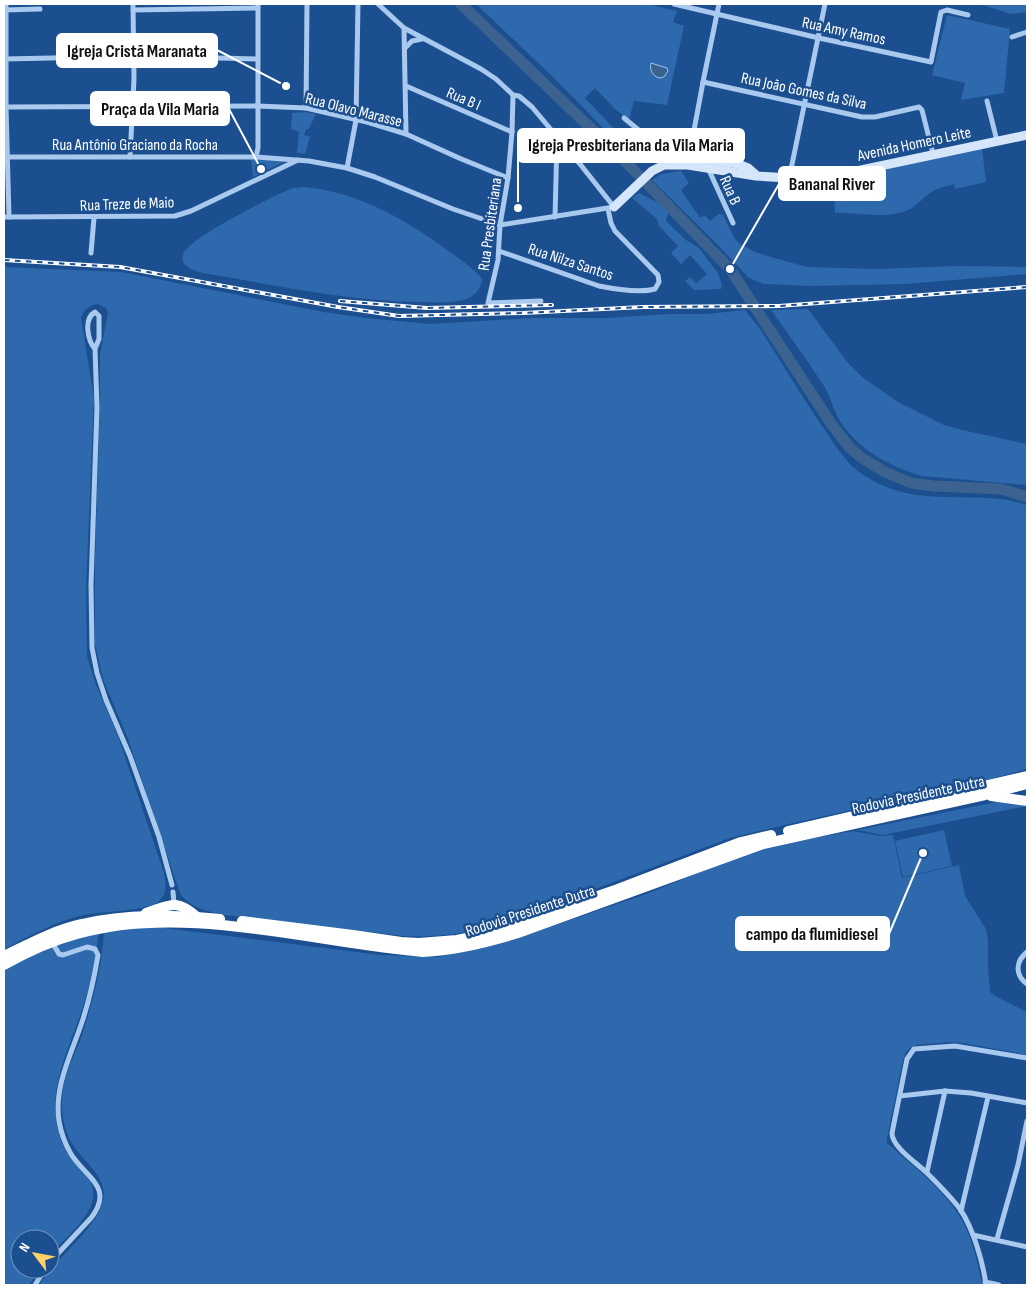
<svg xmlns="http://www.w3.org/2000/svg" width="1031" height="1289" viewBox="0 0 1031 1289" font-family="'Sofia Sans Condensed',sans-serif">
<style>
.green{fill:#2e69ad}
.water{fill:#3c6290;stroke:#9cc4f0}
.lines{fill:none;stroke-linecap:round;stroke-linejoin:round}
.river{stroke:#3c6290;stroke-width:11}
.street{stroke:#a9c9ee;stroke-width:5}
.secondary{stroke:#d6e6fa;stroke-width:9}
.highway{stroke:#fff;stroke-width:10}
.rail-casing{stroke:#fff;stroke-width:4}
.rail{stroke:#1b4f8f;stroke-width:2;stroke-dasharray:5.5;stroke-linecap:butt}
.labels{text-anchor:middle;stroke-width:5;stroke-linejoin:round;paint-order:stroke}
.street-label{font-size:16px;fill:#fff;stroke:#1b4f8f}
.leader{fill:none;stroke:#fff;stroke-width:2}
.callout-dot{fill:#fff;stroke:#1b4f8f;stroke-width:2}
.callout{fill:#fff;stroke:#fff;stroke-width:2}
.callout-label{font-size:18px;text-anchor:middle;font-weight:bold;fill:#111}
</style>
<rect width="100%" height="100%" fill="#1b4f8f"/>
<!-- green -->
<g class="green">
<polygon points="476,4 647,4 677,11 673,22 684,26 667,105 634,101 629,120 615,109 595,88 585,98 624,139 619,144 553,77"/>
<polygon points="980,4 1027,4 1027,12 1011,14"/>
<polygon points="947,15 1010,29 1004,93 961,100 965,83 932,75"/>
<polygon points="305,112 316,114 308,130 306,129 304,135 310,137 305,154 297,153 299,132 291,129 292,113"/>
<path d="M982,148L986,182L955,189L954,184C947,186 938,188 932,192C923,197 917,206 908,210C885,220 858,212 835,213L833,180Z"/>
<polygon points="251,159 286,161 253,177"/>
<polygon points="681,171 689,183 681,190 700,218 705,215 710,221 719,214 723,215 735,239 740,244 757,253 807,267 876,269 959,266 1027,267 1027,274 905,284 811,286 764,284 749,278 716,243 652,180 661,174"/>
<path d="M304,187C358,192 405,219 447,250C458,258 469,265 478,274L482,279C481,289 475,296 466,299C452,304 435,302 420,302C348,301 275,285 203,273C195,271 180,267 183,255C187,239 263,202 281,193L293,188Z"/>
<polygon points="639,193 669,208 666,221 686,240 699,248 718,273 722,285 721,289 694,290 685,281 690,277 696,283 707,274 690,255 681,264 671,253 678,246 659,226 657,219 632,198"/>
<path d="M4,267L121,272L324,312L365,318L431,324L533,318H607L667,314H706L745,310L760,329C780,360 799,392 820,423C830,437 839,453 852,466C869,482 895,492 917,495C955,500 991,493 1027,505V769L976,783L793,823L730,838L606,885L484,929C457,935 431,937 404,936L225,915C210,912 189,908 180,893L128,739L103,679L95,644V559L100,401V354L108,313L106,308L98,304L92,305L85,310L81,318L94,398L86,589L87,656L96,685L118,736L164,873C166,885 168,894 158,902C144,912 98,911 79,916C52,923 28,937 4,949Z"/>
<path d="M808,309L848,363L862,377L898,402L944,425L962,430L1027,444V485L922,476C891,467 858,450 840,421C833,410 831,397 824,386C807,360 789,335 771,310Z"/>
<polygon points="1001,801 1027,806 883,835 857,830"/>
<polygon points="944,830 952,866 903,877 895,841"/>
<path d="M853,831L881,836L893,835L902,878L959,865L965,896L986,929L988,940V966L990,992L995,996L1027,1012V1055L963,1043L951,1042L916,1045L910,1048L906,1052L903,1060L887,1138V1143C914,1167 945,1190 963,1222C973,1241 978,1264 982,1285H39C55,1258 96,1230 103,1201C109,1176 81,1161 70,1140C65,1130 62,1116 62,1104C61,1079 74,1057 82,1035C93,1001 102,967 104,932L153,927L172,929L381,955L438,957L500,944L649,893L729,860L771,846Z"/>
<path d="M99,933C95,956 92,979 85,1000C74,1039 51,1077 56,1118C57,1129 60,1141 66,1151C75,1165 97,1179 93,1199C89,1220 63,1239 50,1256V1239H20V1269H40L29,1285H4V969C34,953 65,940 99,933Z"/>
</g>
<!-- water -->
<path class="water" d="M651,63L667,68L668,71L664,77L659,78C653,76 649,70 651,63Z"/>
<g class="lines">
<!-- river -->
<polyline class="river" points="461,4 624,160 730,269 832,425 850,448 862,458 885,472 911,483 934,486 1001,489 1027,497"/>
<!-- street -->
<g class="street">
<polyline points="6,4 6,107 9,217"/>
<polyline points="674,4 819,38 931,62 941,12 947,10 968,15"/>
<polyline points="4,10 40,9"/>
<polyline points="133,10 258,8"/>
<polyline points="404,28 406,134"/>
<polyline points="1012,37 1027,32"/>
<polyline points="405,48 412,41 422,39"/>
<polyline points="4,59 145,56 257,59"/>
<polyline points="703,82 862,117 875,117 919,107 922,110 933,154"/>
<polyline points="406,86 512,132"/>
<polyline points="513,95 512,132 508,178 500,225 498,260 488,303 541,301"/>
<polyline points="987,101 997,141"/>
<polyline points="4,107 257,106 306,108 367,122 406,134 459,158 508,178"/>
<polyline points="306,108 307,4"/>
<polyline points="624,118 652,141 666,144 691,147"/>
<polyline points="4,157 256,157 309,161 347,168 375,177 453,209 500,225 614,207 580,164 557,139 553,132 532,107 519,96 513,95 496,79 481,69 404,28 378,4"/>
<polyline points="130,157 134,79 133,4"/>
<polyline points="256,157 258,148 258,4"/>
<polyline points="689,157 703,82 719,4"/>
<polyline points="664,165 666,144"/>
<polyline points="347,168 356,120 358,4"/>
<polyline points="708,168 733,223"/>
<polyline points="789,179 825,4"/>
<polyline points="4,217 175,216 191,211 298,160"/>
<polyline points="555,217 557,139"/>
<path d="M499,251L599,286C614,289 640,293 655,289L659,282L658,275L615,231L611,223L608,209"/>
<polyline points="91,253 94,218"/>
<path d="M95,349C88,341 83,319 95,312L99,316V339L95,349L97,407L91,585L92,648L97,673L106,700L130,756L159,837L172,885"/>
<polyline points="173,892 174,904"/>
<path d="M1027,952C1015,962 1015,975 1027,984"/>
<polyline points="900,1096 945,1091 971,1093 1027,1103"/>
<polyline points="927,1172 945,1091"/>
<polyline points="961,1211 988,1097"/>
<polyline points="973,1235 1027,1247"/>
<polyline points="997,1239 1018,1165 1027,1121"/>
<path d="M50,1262L91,1218C115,1187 85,1177 71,1154C65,1144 61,1133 59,1121C54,1087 70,1057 81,1025C89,1002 94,979 98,955L95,949L87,947L63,955L59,954L52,942"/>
<polyline points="985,1282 999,1285"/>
<polyline points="35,1285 45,1269"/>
<path d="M986,1285C983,1262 973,1228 960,1209C951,1197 940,1186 929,1175C919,1164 892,1148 892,1133L907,1059L914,1049L955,1046L1027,1058"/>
</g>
<!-- secondary -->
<g class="secondary">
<polyline points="689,157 738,164 748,168 756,175"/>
<polyline points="614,207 652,171 664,165 688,165 756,176 805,179 842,174 1027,135"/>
</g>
<!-- highway -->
<g class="highway">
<polyline points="991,796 1027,801"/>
<polyline points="788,831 1027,776"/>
<path d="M146,913C170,905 176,898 197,917"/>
<polyline points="242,921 353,935 401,942 419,943 457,940 487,934 523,922 618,889 741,842 771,835"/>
<path d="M4,956C29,944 54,930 82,924C127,913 175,915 220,919"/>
<path d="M4,965C27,952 51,941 77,934C185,903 313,943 423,952C456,950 486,943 518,933L763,844L985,795L1027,784"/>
</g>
<defs>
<g id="rail">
<polyline points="4,260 120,267 338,307 399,316 523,313 643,307 779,306 1027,287"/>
<polyline points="340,301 427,308 552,305"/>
</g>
</defs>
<!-- rail casing -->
<use href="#rail" class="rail-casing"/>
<!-- rail -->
<use href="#rail" class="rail"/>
</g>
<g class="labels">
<!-- street labels -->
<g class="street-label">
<text transform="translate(844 30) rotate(12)" y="6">Rua Amy Ramos</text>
<text transform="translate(804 90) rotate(12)" y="6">Rua João Gomes da Silva</text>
<text transform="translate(464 98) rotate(23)" y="6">Rua B I</text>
<text transform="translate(354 109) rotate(14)" y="6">Rua Olavo Marasse</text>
<text transform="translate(914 143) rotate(-12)" y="6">Avenida Homero Leite</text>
<text x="135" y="150">Rua Antônio Graciano da Rocha</text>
<text transform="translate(731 190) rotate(66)" y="6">Rua B</text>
<text transform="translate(127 203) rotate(-2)" y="6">Rua Treze de Maio</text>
<text transform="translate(489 224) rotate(-82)" y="6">Rua Presbiteriana</text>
<text transform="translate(571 261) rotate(18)" y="6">Rua Nilza Santos</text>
<text transform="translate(918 794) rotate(-12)" y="6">Rodovia Presidente Dutra</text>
<text transform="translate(530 910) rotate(-18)" y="6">Rodovia Presidente Dutra</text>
</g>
</g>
<!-- callouts -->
<path class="leader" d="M286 86L217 50M261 169L229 109M518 208L518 145M730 269L779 184M923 853L889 934"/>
<g class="callout-dot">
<circle cx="286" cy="86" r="5"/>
<circle cx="261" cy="169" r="5"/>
<circle cx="518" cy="208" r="5"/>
<circle cx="730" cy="269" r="5"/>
<circle cx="923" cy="853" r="5"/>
</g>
<g class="callout">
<rect x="57" y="34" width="160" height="33" rx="5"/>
<rect x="91" y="92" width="138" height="33" rx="5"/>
<rect x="518" y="129" width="226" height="33" rx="5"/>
<rect x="779" y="167" width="106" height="33" rx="5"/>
<rect x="736" y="917" width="153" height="33" rx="5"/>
</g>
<g class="callout-label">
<text x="137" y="57">Igreja Cristã Maranata</text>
<text x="160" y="115">Praça da Vila Maria</text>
<text x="631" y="151">Igreja Presbiteriana da Vila Maria</text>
<text x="832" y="190">Bananal River</text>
<text x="812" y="940">campo da flumidiesel</text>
</g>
<!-- border -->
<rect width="1031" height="1289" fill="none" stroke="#ffffff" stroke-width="10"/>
<!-- north arrow -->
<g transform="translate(35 1254) rotate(302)"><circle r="24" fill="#1b4f8f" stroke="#7695bc"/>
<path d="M0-4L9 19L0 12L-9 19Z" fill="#ffd166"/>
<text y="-8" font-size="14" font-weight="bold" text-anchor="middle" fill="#ffffff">N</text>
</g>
</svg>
